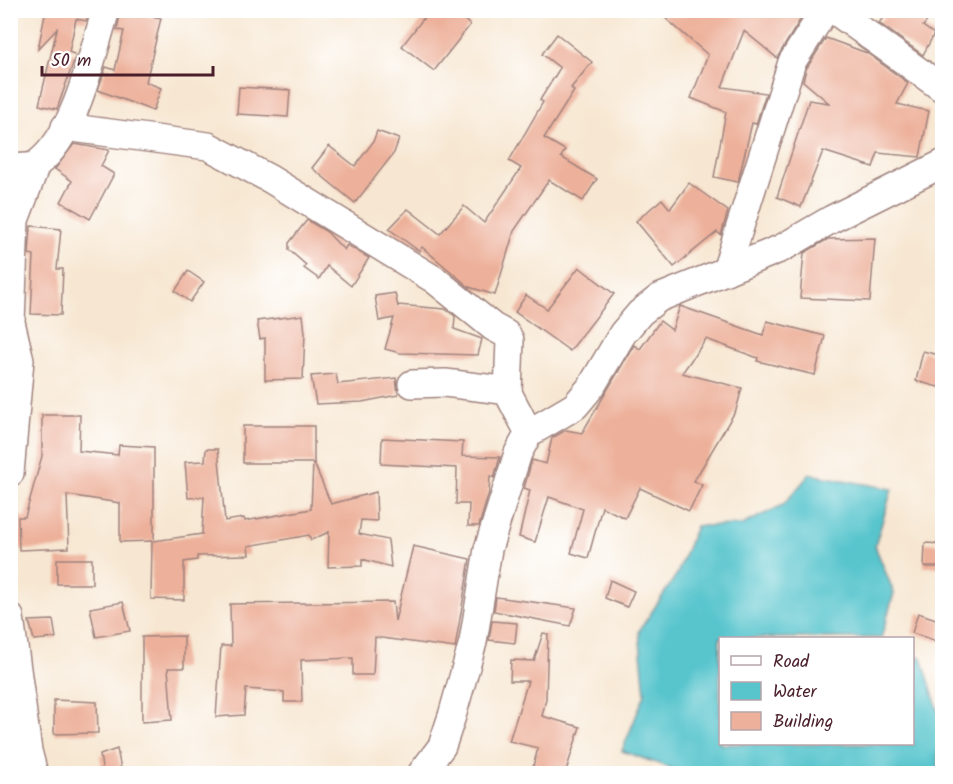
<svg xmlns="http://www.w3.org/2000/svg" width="953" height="784" viewBox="0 0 953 784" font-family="Kalam,sans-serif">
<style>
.water{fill:#58c5cd;stroke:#51727c;stroke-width:1.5}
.building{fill:#edb09a}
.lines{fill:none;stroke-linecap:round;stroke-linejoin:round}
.minor-casing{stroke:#a0837e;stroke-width:30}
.minor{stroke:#fff;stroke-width:27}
</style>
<rect width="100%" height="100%" fill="#fff"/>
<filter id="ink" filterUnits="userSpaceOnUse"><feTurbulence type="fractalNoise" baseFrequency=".0167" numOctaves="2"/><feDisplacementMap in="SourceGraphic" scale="12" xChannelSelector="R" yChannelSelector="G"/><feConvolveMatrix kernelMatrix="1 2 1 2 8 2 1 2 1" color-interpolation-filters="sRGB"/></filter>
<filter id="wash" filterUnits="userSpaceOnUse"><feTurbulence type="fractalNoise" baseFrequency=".008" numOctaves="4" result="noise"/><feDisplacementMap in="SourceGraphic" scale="24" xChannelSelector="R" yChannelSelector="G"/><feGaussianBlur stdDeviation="1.35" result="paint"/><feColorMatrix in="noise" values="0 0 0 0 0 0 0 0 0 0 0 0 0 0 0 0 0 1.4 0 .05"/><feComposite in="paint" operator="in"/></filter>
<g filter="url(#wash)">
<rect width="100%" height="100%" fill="#f7e7d2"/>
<!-- water -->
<polygon class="water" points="810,474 892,489 875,546 894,593 881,638 720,638 720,744 912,744 913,655 922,658 940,717 937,773 684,773 622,751 645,694 639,631 677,574 696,526 742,525 783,505"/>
<g id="blocks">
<!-- building -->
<g class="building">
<polygon points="46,10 89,10 86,21 76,19 69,52 76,55 57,109 39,105 57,29 38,49"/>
<polygon points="121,10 161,18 146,82 161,88 153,111 98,90 106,67 115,70 124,31 117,30"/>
<polygon points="656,10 806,10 777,58 744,31 722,87 766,93 756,124 752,123 738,182 714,177 726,112 691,98 708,55"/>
<polygon points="889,10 936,10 923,26 934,34 923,55 879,23"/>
<polygon points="429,11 455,11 470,25 434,71 402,46"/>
<polygon points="557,34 592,62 571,88 574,91 544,138 565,150 561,157 597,179 583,201 549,180 514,231 495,295 469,287 422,247 419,251 389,229 408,209 440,234 464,206 484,223 521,168 509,161 543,102 540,100 560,68 542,54"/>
<polygon points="826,38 867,53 908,83 897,104 929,111 920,157 878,153 873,167 823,151 801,207 777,197 809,100 829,103 803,81 806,69"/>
<polygon points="239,87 290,90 288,117 237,114"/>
<polygon points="377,131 399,139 394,153 355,203 312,168 329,146 355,166 373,142"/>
<polygon points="74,144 109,150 101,166 114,174 90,219 61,202 72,181 55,169"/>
<polygon points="689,183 728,211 721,235 717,232 674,267 636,221 662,199 670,209"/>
<polygon points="307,220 327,232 344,250 347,245 369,258 351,286 327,266 319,279 304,268 306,265 289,250 289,243"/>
<polygon points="31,226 61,229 57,269 63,269 61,315 31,314 34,255 29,254"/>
<polygon points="875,238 870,301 800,298 804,253 828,239"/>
<polygon points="579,267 614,294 570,351 515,312 526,295 547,309"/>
<polygon points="188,271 204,282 190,302 175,291"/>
<polygon points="395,293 398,307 398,305 445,309 455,316 454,329 482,339 478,355 400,353 385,349 394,318 379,321 375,296"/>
<polygon points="680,306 763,335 767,321 825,336 815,375 757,361 758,358 706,339 682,373 742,388 736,410 694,481 702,485 689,511 640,488 625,518 602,507 588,558 571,553 583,509 549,497 535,542 519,537 530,490 524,488 532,460 546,464 552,438 566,430 582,433 634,345 640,349 660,321 672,330"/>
<polygon points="303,315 305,333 303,379 265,380 265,338 260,339 257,321"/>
<polygon points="923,351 942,356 942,388 916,381"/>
<polygon points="336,374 338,384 396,378 398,395 362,402 316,404 311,376"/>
<polygon points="42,415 80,415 79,451 118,455 119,445 154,447 154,541 202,534 204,497 188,498 185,462 205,461 206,449 218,449 225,521 244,518 245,521 311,509 313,463 243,463 243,426 314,426 314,463 331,504 376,492 377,521 361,520 359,534 388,540 391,567 362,559 362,566 328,567 329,532 311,540 309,535 248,546 249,555 197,556 197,560 184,562 184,600 151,599 152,541 120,542 120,503 67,495 69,548 19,550 18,517 25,517 42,456"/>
<polygon points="382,438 463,442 462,456 500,457 494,478 490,476 489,492 479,526 468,526 469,504 456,504 457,468 381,464"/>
<polygon points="925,543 942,544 942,567 924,567"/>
<polygon points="413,546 470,559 455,648 375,637 373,675 353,675 353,658 301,660 302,702 284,702 284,692 246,689 244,715 216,717 221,646 231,646 230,604 393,602 395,621"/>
<rect x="57" y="559" width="35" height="25"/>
<polygon points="610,580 634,591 627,607 605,598"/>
<polygon points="496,597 540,603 576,608 570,626 494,611"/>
<polygon points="123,602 130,631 96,637 90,608"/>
<polygon points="918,613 942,621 939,642 912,633"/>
<polygon points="53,620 56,638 34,640 29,621"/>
<polygon points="492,621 517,623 515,643 489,640"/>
<polygon points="543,633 548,634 546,699 542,716 580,727 565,774 531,774 538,748 509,741 528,681 510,681 511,660 534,661"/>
<polygon points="184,636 184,668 168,668 172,720 142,722 142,637"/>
<polygon points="54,700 97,702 98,733 54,734"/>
<polygon points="117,749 122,774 103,774 100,755"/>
</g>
</g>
</g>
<g filter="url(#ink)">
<use href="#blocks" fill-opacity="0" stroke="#a0837e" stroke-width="1.5"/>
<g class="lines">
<defs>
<g id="minor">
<polyline points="834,10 942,88"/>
<polyline points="65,127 208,146 270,179 435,280 493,327 506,334 510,340 508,393"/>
<path d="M10,168C18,167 32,168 38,163C76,135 92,54 106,10"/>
<polyline points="726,271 792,62 825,10"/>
<polyline points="412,384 445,383 502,390 508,393 529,433"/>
<polyline points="10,473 20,360 11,322 15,220 36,165"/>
<polyline points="10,617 28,751 34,774"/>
<polyline points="421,774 442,746 452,716 473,642 488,549 518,453 529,433 575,406 591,387 623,333 640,313 659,298 782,248 832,219 942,164"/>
</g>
</defs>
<!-- minor casing -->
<use href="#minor" class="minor-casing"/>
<!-- minor -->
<use href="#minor" class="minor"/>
</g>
</g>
<!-- margin -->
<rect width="953" height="784" fill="none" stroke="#fff" stroke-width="36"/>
<!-- legend -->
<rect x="719" y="637" width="195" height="108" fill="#ffffff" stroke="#b7a5aa" stroke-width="1.5"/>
<rect x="731" y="656" width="30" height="9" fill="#ffffff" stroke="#b7a5aa" stroke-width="1.5"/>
<text x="773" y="667" font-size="18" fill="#4a1f2b">Road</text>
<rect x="731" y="682" width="30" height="18" fill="#58c5cd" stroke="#b7a5aa" stroke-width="1.5"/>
<text x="773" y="697" font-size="18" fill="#4a1f2b">Water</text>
<rect x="731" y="712" width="30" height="18" fill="#edb09a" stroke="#b7a5aa" stroke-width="1.5"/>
<text x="773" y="727" font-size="18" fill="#4a1f2b">Building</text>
<!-- scale -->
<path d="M42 66v9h171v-9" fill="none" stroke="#4a1f2b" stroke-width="3"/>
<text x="51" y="66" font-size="18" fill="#4a1f2b" stroke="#ffffff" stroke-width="4.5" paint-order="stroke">50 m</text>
</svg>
